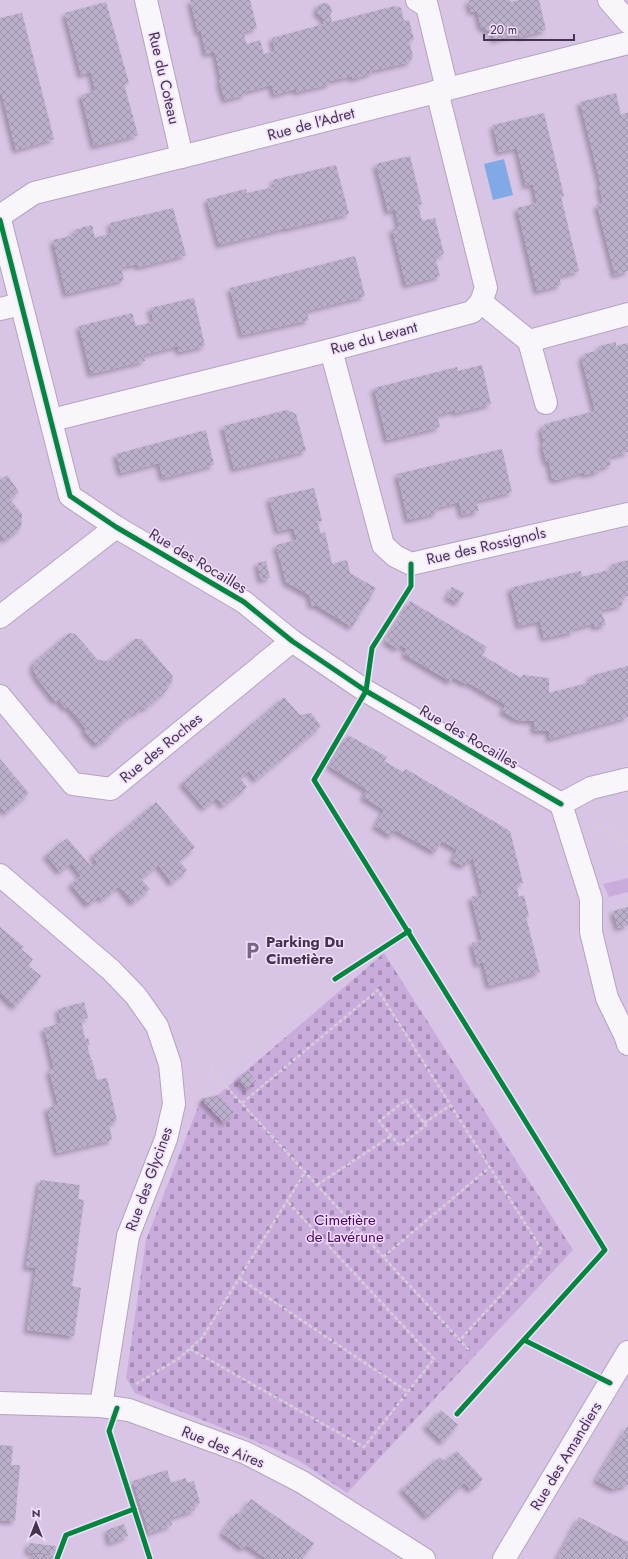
<svg xmlns="http://www.w3.org/2000/svg" width="628" height="1559" viewBox="0 0 628 1559" font-family="Jost,sans-serif">
<style>
.green{fill:#caacdc}
.cemetery{fill:url(#cemetery-stones)}
.water{fill:#81a9e6}
.building{fill:url(#building-cross-hatch);filter:url(#shadow)}
.lines{fill:none;stroke-linecap:round;stroke-linejoin:round}
.minor-casing{stroke:#b4a4be;stroke-width:24}
.path{stroke:#d5ced8;stroke-width:2.5;stroke-dasharray:4 2;stroke-linecap:butt}
.minor{stroke:#f9f6fb;stroke-width:22}
.cycleway-casing{stroke:#f2dffe;stroke-width:8}
.cycleway{stroke:#00873e;stroke-width:5}
.labels{text-anchor:middle;stroke-width:3;stroke-linejoin:round;paint-order:stroke}
.street-label{font-size:15px;fill:#43334c;stroke:#f2dffe}
.poi-label{font-size:15px;font-weight:bold;fill:#43334c;stroke:#f2dffe;text-anchor:start}
.park-label{font-size:15px;fill:#4e016b;stroke:#f2dffe}
</style>
<defs>
<pattern id="cemetery-stones" width="16" height="16" patternUnits="userSpaceOnUse"><rect width="16" height="16" fill="#caacdc"/><path d="M2 7V4a2 2 0 0 1 4 0v3zM10 15v-3a2 2 0 0 1 4 0v3z" fill="#a68db5"/></pattern>
<pattern id="building-cross-hatch" width="8" height="8" patternUnits="userSpaceOnUse"><rect width="8" height="8" fill="#bbb0cb"/><path d="M0 0l8 8M0 8l8-8" fill="none" stroke="#9a90a7"/></pattern>
<filter id="shadow"><feDropShadow dx="-3.5" dy="3.5" stdDeviation="2" flood-color="#0004"/></filter>
</defs>
<rect width="100%" height="100%" fill="#d8c4e5"/>
<!-- green -->
<polygon class="green" points="628,878 628,892 609,897 603,884"/>
<!-- cemetery -->
<polygon class="cemetery" points="384,953 573,1250 347,1493 301,1462 277,1450 135,1393 126,1378 146,1240 201,1099 218,1095"/>
<!-- water -->
<polygon class="water" points="504,159 513,195 493,200 484,164"/>
<!-- building -->
<g class="building">
<polygon points="190,0 250,0 257,28 243,32 247,44 260,40 264,54 275,51 272,38 324,24 323,18 317,13 317,8 320,4 327,3 331,7 332,11 330,15 332,22 395,6 401,8 404,21 409,20 414,40 409,41 413,56 410,62 371,71 372,73 353,79 352,76 330,81 330,84 296,92 296,89 274,95 272,85 244,92 245,95 225,100 219,80 221,80 215,52 206,54 201,32 198,32"/>
<polygon points="468,0 510,0 511,2 520,0 539,0 546,30 520,37 519,34 494,40 492,33 481,27 477,11 471,12"/>
<polygon points="106,2 129,83 124,84 138,135 94,146 81,95 95,91 91,72 81,75 65,13"/>
<polygon points="22,13 54,139 16,150 2,95 0,95 0,18"/>
<polygon points="616,93 621,115 628,112 628,271 615,275 597,205 603,203 599,186 601,186 580,102"/>
<polygon points="544,113 564,196 561,197 579,271 559,276 561,285 537,291 517,208 537,203 533,184 526,186 517,148 499,152 493,125"/>
<polygon points="410,156 422,204 418,205 422,221 435,218 444,254 435,257 440,276 406,285 392,229 399,227 395,209 388,212 376,164"/>
<polygon points="336,165 349,214 286,229 286,228 219,245 207,199 246,189 247,193 275,187 273,180"/>
<polygon points="173,208 186,255 139,267 138,264 121,267 124,280 66,294 53,240 75,235 74,230 92,225 95,238 112,233 110,223"/>
<polygon points="355,256 365,296 306,311 309,320 242,335 230,288"/>
<polygon points="194,298 205,346 179,352 178,346 143,355 145,361 91,374 79,326 132,313 136,326 154,322 150,308"/>
<polygon points="616,342 616,346 628,343 628,452 609,457 611,465 600,468 600,471 584,475 584,472 557,480 552,478 549,462 546,462 542,444 544,443 541,430 545,424 595,411 582,360 584,354 599,350 599,346"/>
<polygon points="482,365 491,404 456,413 455,410 437,415 440,427 387,440 374,388 457,367 458,371"/>
<polygon points="287,410 296,414 306,451 234,469 223,426"/>
<polygon points="206,430 214,465 163,478 159,463 121,473 116,454"/>
<polygon points="502,449 512,492 476,501 479,511 462,515 459,502 436,508 437,513 408,520 397,474"/>
<polygon points="7,475 19,492 10,499 22,514 21,528 5,540 0,534 0,480"/>
<polygon points="314,488 322,521 317,521 321,534 325,532 332,564 347,560 350,573 376,588 352,627 316,605 312,606 309,595 286,582 276,545 297,540 293,528 278,531 269,498"/>
<polygon points="628,560 628,596 621,598 623,605 601,610 606,625 595,627 594,623 573,629 573,632 544,638 540,621 519,626 510,588 581,571 582,577 613,569 612,564"/>
<polygon points="266,561 270,578 261,580 257,563"/>
<polygon points="452,587 464,593 458,603 447,597"/>
<polygon points="410,601 487,647 482,655 521,678 523,675 549,678 549,693 591,682 590,676 628,666 628,717 549,739 549,731 534,731 534,721 517,720 502,711 506,705 467,682 466,684 453,677 451,682 404,654 407,649 400,645 398,649 385,641"/>
<polygon points="69,633 75,634 98,660 109,661 135,639 141,639 172,675 173,681 166,687 168,689 145,709 143,707 135,714 133,713 112,731 112,734 97,745 84,731 86,729 68,707 65,708 58,699 56,702 36,677 37,676 33,670 34,662"/>
<polygon points="284,697 300,715 311,713 321,726 256,780 249,771 240,778 247,787 223,806 217,798 204,808 182,783"/>
<polygon points="348,735 387,757 384,761 403,772 406,769 510,831 523,883 516,885 519,897 524,895 529,916 526,917 540,972 489,986 483,962 477,964 472,943 482,940 471,897 482,894 473,858 463,866 452,860 457,850 442,841 435,852 395,830 391,836 375,826 384,810 363,797 367,790 329,766"/>
<polygon points="0,759 29,793 6,813 0,806"/>
<polygon points="156,802 195,847 179,861 187,870 172,883 158,865 141,879 150,889 133,903 119,886 102,900 99,896 88,905 71,884 81,876 71,863 60,872 46,855 67,838 92,867 97,862 92,856"/>
<polygon points="628,907 628,925 618,928 613,911"/>
<polygon points="0,927 24,947 21,949 33,959 28,965 41,976 15,1007 0,993"/>
<polygon points="84,1002 88,1018 81,1020 85,1039 88,1038 90,1045 87,1045 91,1060 92,1060 97,1080 107,1078 117,1121 109,1123 112,1140 57,1153 47,1108 58,1105 49,1070 54,1069 44,1028 61,1023 58,1009"/>
<polygon points="248,1071 256,1081 247,1089 238,1079"/>
<polygon points="219,1095 234,1112 224,1123 201,1099"/>
<polygon points="40,1180 80,1185 78,1199 84,1200 72,1286 81,1288 74,1336 27,1330 36,1268 26,1267"/>
<polygon points="441,1410 458,1425 443,1442 426,1426"/>
<polygon points="628,1425 628,1485 613,1489 596,1480"/>
<polygon points="0,1445 13,1446 11,1465 20,1465 15,1521 0,1520"/>
<polygon points="457,1451 483,1479 471,1490 464,1483 427,1517 402,1489 440,1457 444,1461"/>
<polygon points="167,1470 171,1483 186,1478 187,1483 194,1481 200,1503 194,1505 195,1510 170,1518 172,1525 149,1533 133,1481"/>
<polygon points="251,1499 314,1543 302,1559 267,1559 246,1545 243,1549 222,1533 236,1513 240,1515"/>
<polygon points="579,1517 628,1542 628,1559 557,1559"/>
<polygon points="124,1524 128,1536 110,1543 107,1530"/>
<polygon points="29,1543 56,1546 55,1554 28,1552"/>
<polygon points="34,1554 54,1556 53,1559 33,1559"/>
</g>
<g class="lines">
<defs>
<g id="minor">
<polyline points="146,0 182,157"/>
<polyline points="417,0 427,6 447,89"/>
<polyline points="609,0 628,22"/>
<polyline points="0,216 34,193 201,152 628,43"/>
<polyline points="0,220 70,496 116,527 244,602 292,641 366,691 561,804"/>
<polyline points="481,302 529,341 628,314"/>
<polyline points="0,309 21,304"/>
<polyline points="529,341 546,403"/>
<polyline points="331,350 383,545 395,556 411,564 628,514"/>
<polyline points="52,420 331,350 472,312 481,302 486,288 437,91"/>
<polyline points="0,617 116,527"/>
<polyline points="0,696 73,784 111,789 292,641"/>
<polyline points="561,804 591,899 591,932 607,998 625,1035 628,1044"/>
<polyline points="561,804 591,788 628,779"/>
<polyline points="0,875 111,970 136,996 157,1026 170,1064 174,1104 166,1139 128,1236 101,1406"/>
<polyline points="0,1403 101,1406 129,1410 246,1453 302,1482 424,1559"/>
<polyline points="504,1559 628,1352"/>
</g>
</defs>
<!-- minor casing -->
<use href="#minor" class="minor-casing"/>
<!-- path -->
<g class="path">
<polyline points="596,824 628,843"/>
<polyline points="210,1069 469,1350"/>
<polygon points="406,1100 426,1125 400,1146 379,1121"/>
<polyline points="242,1103 378,990 542,1250 460,1340"/>
<polyline points="424,1123 451,1105"/>
<polyline points="317,1185 391,1136"/>
<polyline points="383,1257 490,1167"/>
<polyline points="239,1278 408,1392"/>
<polyline points="190,1349 364,1447 434,1359 287,1201"/>
<polyline points="136,1384 178,1359 202,1338 305,1172"/>
</g>
<!-- minor -->
<use href="#minor" class="minor"/>
<defs>
<g id="cycleway">
<polyline points="0,220 70,496 116,527 244,602 292,641 366,691 561,804"/>
<polyline points="411,564 411,586 372,648 366,691 314,780 605,1250 457,1414"/>
<polyline points="335,979 409,931"/>
<polyline points="524,1340 610,1383"/>
<polyline points="117,1408 109,1431 150,1559"/>
<polyline points="57,1559 66,1535 134,1509"/>
</g>
</defs>
<!-- cycleway casing -->
<use href="#cycleway" class="cycleway-casing"/>
<!-- cycleway -->
<use href="#cycleway" class="cycleway"/>
</g>
<!-- icons -->
<defs>
<symbol id="parking-bare" viewBox="-9 -9 18 18"><path d="M-3.5-5.5H1a3.5 3.5 0 0 1 0 7H-1V5.5H-3.5ZM-1-3.4V-.6H.8a1.4 1.4 0 0 0 0-2.8Z" fill="#776682" stroke="#f2dffe" stroke-width="2.5" paint-order="stroke"/></symbol>
</defs>
<g fill-rule="evenodd">
<use href="#parking-bare" x="240" y="938" width="25" height="25"/>
</g>
<g class="labels">
<!-- street labels -->
<g class="street-label">
<text transform="translate(164 78) rotate(77)" y="5">Rue du Coteau</text>
<text transform="translate(311 124) rotate(-15)" y="5">Rue de l'Adret</text>
<text transform="translate(374 338) rotate(-15)" y="5">Rue du Levant</text>
<text transform="translate(486 546) rotate(-13)" y="5">Rue des Rossignols</text>
<text transform="translate(198 561) rotate(31)" y="5">Rue des Rocailles</text>
<text transform="translate(469 737) rotate(30)" y="5">Rue des Rocailles</text>
<text transform="translate(161 748) rotate(-39)" y="5">Rue des Roches</text>
<text transform="translate(149 1179) rotate(-70)" y="5">Rue des Glycines</text>
<text transform="translate(223 1447) rotate(22)" y="5">Rue des Aires</text>
<text transform="translate(566 1456) rotate(-59)" y="5">Rue des Amandiers</text>
</g>
<!-- poi labels -->
<g class="poi-label">
<text x="266" y="947">Parking Du<tspan x="266" dy="17">Cimetière</tspan></text>
</g>
<!-- park labels -->
<g class="park-label">
<text x="345" y="1225">Cimetière<tspan x="345" dy="17">de Lavérune</tspan></text>
</g>
</g>
<!-- north arrow -->
<g transform="translate(36 1523)" stroke="#f2dffe" stroke-width="3" paint-order="stroke">
<path d="M0-3L7 15L0 10L-7 15Z" fill="#43334c"/>
<text y="-6" font-size="11" font-weight="bold" text-anchor="middle" fill="#43334c">N</text>
</g>
<!-- scale -->
<path d="M484 34v6h90v-6" fill="none" stroke="#43334c" stroke-width="2"/>
<text x="490" y="34" font-size="12" fill="#43334c" stroke="#f2dffe" stroke-width="3" paint-order="stroke">20 m</text>
</svg>
